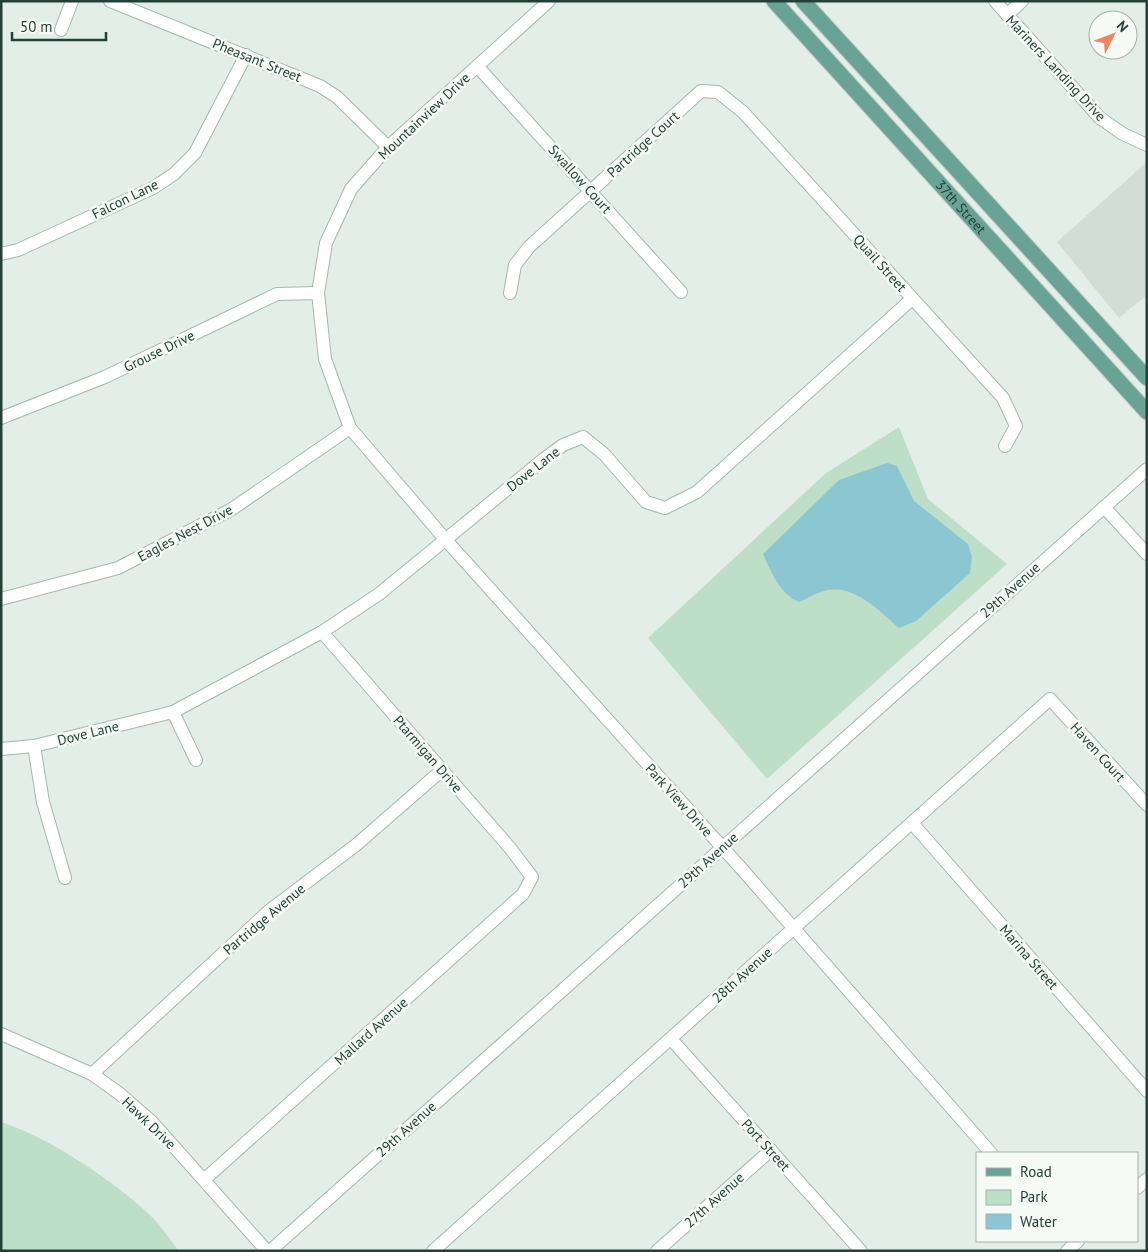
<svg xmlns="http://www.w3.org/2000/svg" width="1148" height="1252" viewBox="0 0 1148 1252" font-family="'PT Sans',sans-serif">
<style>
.built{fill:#d2ddd8}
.green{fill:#bddfc7}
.water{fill:#8cc6d3}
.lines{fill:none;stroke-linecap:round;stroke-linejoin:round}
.minor-casing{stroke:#a6b6b0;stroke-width:14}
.major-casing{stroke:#c1cac7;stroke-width:17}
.minor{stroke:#fff;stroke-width:12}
.major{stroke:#68a395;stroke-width:15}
.labels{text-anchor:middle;stroke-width:5;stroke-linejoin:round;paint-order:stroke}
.street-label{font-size:14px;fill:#234038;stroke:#f5faf7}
</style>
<rect width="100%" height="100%" fill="#e4eee9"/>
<!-- built -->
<polygon class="built" points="1147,162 1147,295 1119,318 1057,242"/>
<!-- green -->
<g class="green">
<polygon points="899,427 928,499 1007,564 767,779 648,638 826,473"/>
<path d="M1,1122C47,1136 119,1184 153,1218C162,1227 170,1240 179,1251H1Z"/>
</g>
<!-- water -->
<path class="water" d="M887,463L897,466L914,501L968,544L972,557L970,573L916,621L899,628C881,612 855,585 828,590C818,592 808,598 799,602C780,594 771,572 763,554L839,480Z"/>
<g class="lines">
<defs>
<g id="minor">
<polyline points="110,1 320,86 337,97 388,147"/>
<polyline points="549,1 388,147 351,189 326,243 318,293 325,359 350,428 445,539 740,867 991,1153"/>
<polyline points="995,1 1100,118 1123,134 1147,145"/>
<polyline points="1007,15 1022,1"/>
<polyline points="61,30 72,1"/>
<polyline points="478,67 681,292"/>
<polyline points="1,254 18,250 153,188 174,174 195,153 246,55"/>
<polyline points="510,293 515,265 529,247 701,91 718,92 743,112 1003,398 1016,426 1005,446"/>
<polyline points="1,418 105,377 277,294 318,293"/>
<polyline points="1104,507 1147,554"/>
<polyline points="1,599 118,568 232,509 350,428"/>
<polyline points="173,712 196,760"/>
<polyline points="34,746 43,802 65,878"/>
<polyline points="1,749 34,746 173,712 322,632 379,594 544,459 563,445 583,437 604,454 646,502 665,508 697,492 912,299"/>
<polyline points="912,823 1147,1091"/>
<polyline points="1,1034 92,1074 120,1094 152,1122 267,1251"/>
<polyline points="671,1039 861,1251"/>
<polyline points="92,1074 270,910 356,845 441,771"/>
<polyline points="205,1179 523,894 532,877 510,848 322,632"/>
<polyline points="1137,1188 1147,1179"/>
<polyline points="270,1251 1147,469"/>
<polyline points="433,1251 1050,699 1147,805"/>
<polyline points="657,1251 771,1150"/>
<polyline points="1067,1251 1078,1241"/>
</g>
<g id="major">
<path id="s1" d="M774,1L1147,412"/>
<polyline points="803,1 1147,378"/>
</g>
</defs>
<!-- minor casing -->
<use href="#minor" class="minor-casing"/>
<!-- major casing -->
<use href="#major" class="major-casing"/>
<!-- minor -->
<use href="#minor" class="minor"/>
<!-- major -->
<use href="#major" class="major"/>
</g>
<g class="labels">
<!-- street labels -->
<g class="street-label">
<text transform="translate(257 60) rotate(22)" y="5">Pheasant Street</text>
<text transform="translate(1056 68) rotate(47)" y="5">Mariners Landing Drive</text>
<text transform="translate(424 116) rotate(-43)" y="5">Mountainview Drive</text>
<text transform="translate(643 144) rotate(-42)" y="5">Partridge Court</text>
<text transform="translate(580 179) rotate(48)" y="5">Swallow Court</text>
<text transform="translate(125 199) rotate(-26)" y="5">Falcon Lane</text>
<text dy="5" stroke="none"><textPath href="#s1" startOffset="278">37th Street</textPath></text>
<text transform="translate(880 263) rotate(48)" y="5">Quail Street</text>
<text transform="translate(159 351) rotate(-26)" y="5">Grouse Drive</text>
<text transform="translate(533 469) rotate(-38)" y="5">Dove Lane</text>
<text transform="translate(185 533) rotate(-28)" y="5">Eagles Nest Drive</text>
<text transform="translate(1010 590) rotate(-42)" y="5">29th Avenue</text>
<text transform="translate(88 733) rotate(-14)" y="5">Dove Lane</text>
<text transform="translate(1098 752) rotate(48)" y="5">Haven Court</text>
<text transform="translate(428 754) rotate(49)" y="5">Ptarmigan Drive</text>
<text transform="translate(679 800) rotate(48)" y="5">Park View Drive</text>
<text transform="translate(708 860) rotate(-42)" y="5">29th Avenue</text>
<text transform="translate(264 919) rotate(-40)" y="5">Partridge Avenue</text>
<text transform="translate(1029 957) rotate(49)" y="5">Marina Street</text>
<text transform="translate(742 975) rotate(-42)" y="5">28th Avenue</text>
<text transform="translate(371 1031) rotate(-42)" y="5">Mallard Avenue</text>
<text transform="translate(149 1123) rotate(44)" y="5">Hawk Drive</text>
<text transform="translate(406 1129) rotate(-42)" y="5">29th Avenue</text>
<text transform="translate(766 1145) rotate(48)" y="5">Port Street</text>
<text transform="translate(714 1200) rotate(-42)" y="5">27th Avenue</text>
</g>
</g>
<!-- border -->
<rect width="1148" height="1252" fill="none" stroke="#234038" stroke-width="5"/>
<!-- legend -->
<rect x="976" y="1152" width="162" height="90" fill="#f5faf7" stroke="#a1b0ab"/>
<rect x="986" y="1168" width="25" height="8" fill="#68a395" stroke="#a1b0ab"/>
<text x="1020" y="1177" font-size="15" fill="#234038">Road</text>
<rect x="986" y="1190" width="25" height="15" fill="#bddfc7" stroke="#a1b0ab"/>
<text x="1020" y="1202" font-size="15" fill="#234038">Park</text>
<rect x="986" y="1214" width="25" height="15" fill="#8cc6d3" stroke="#a1b0ab"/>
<text x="1020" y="1227" font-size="15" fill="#234038">Water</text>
<!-- north arrow -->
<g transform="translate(1113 35) rotate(48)"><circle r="24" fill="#f5faf7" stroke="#a1b0ab"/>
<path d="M0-4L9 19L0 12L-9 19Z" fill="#f3845c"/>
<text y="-8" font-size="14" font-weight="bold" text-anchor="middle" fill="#234038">N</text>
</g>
<!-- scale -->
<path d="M12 32v8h94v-8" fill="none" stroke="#234038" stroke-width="2.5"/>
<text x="20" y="32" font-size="15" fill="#234038" stroke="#f5faf7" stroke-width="4" paint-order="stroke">50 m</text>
</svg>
